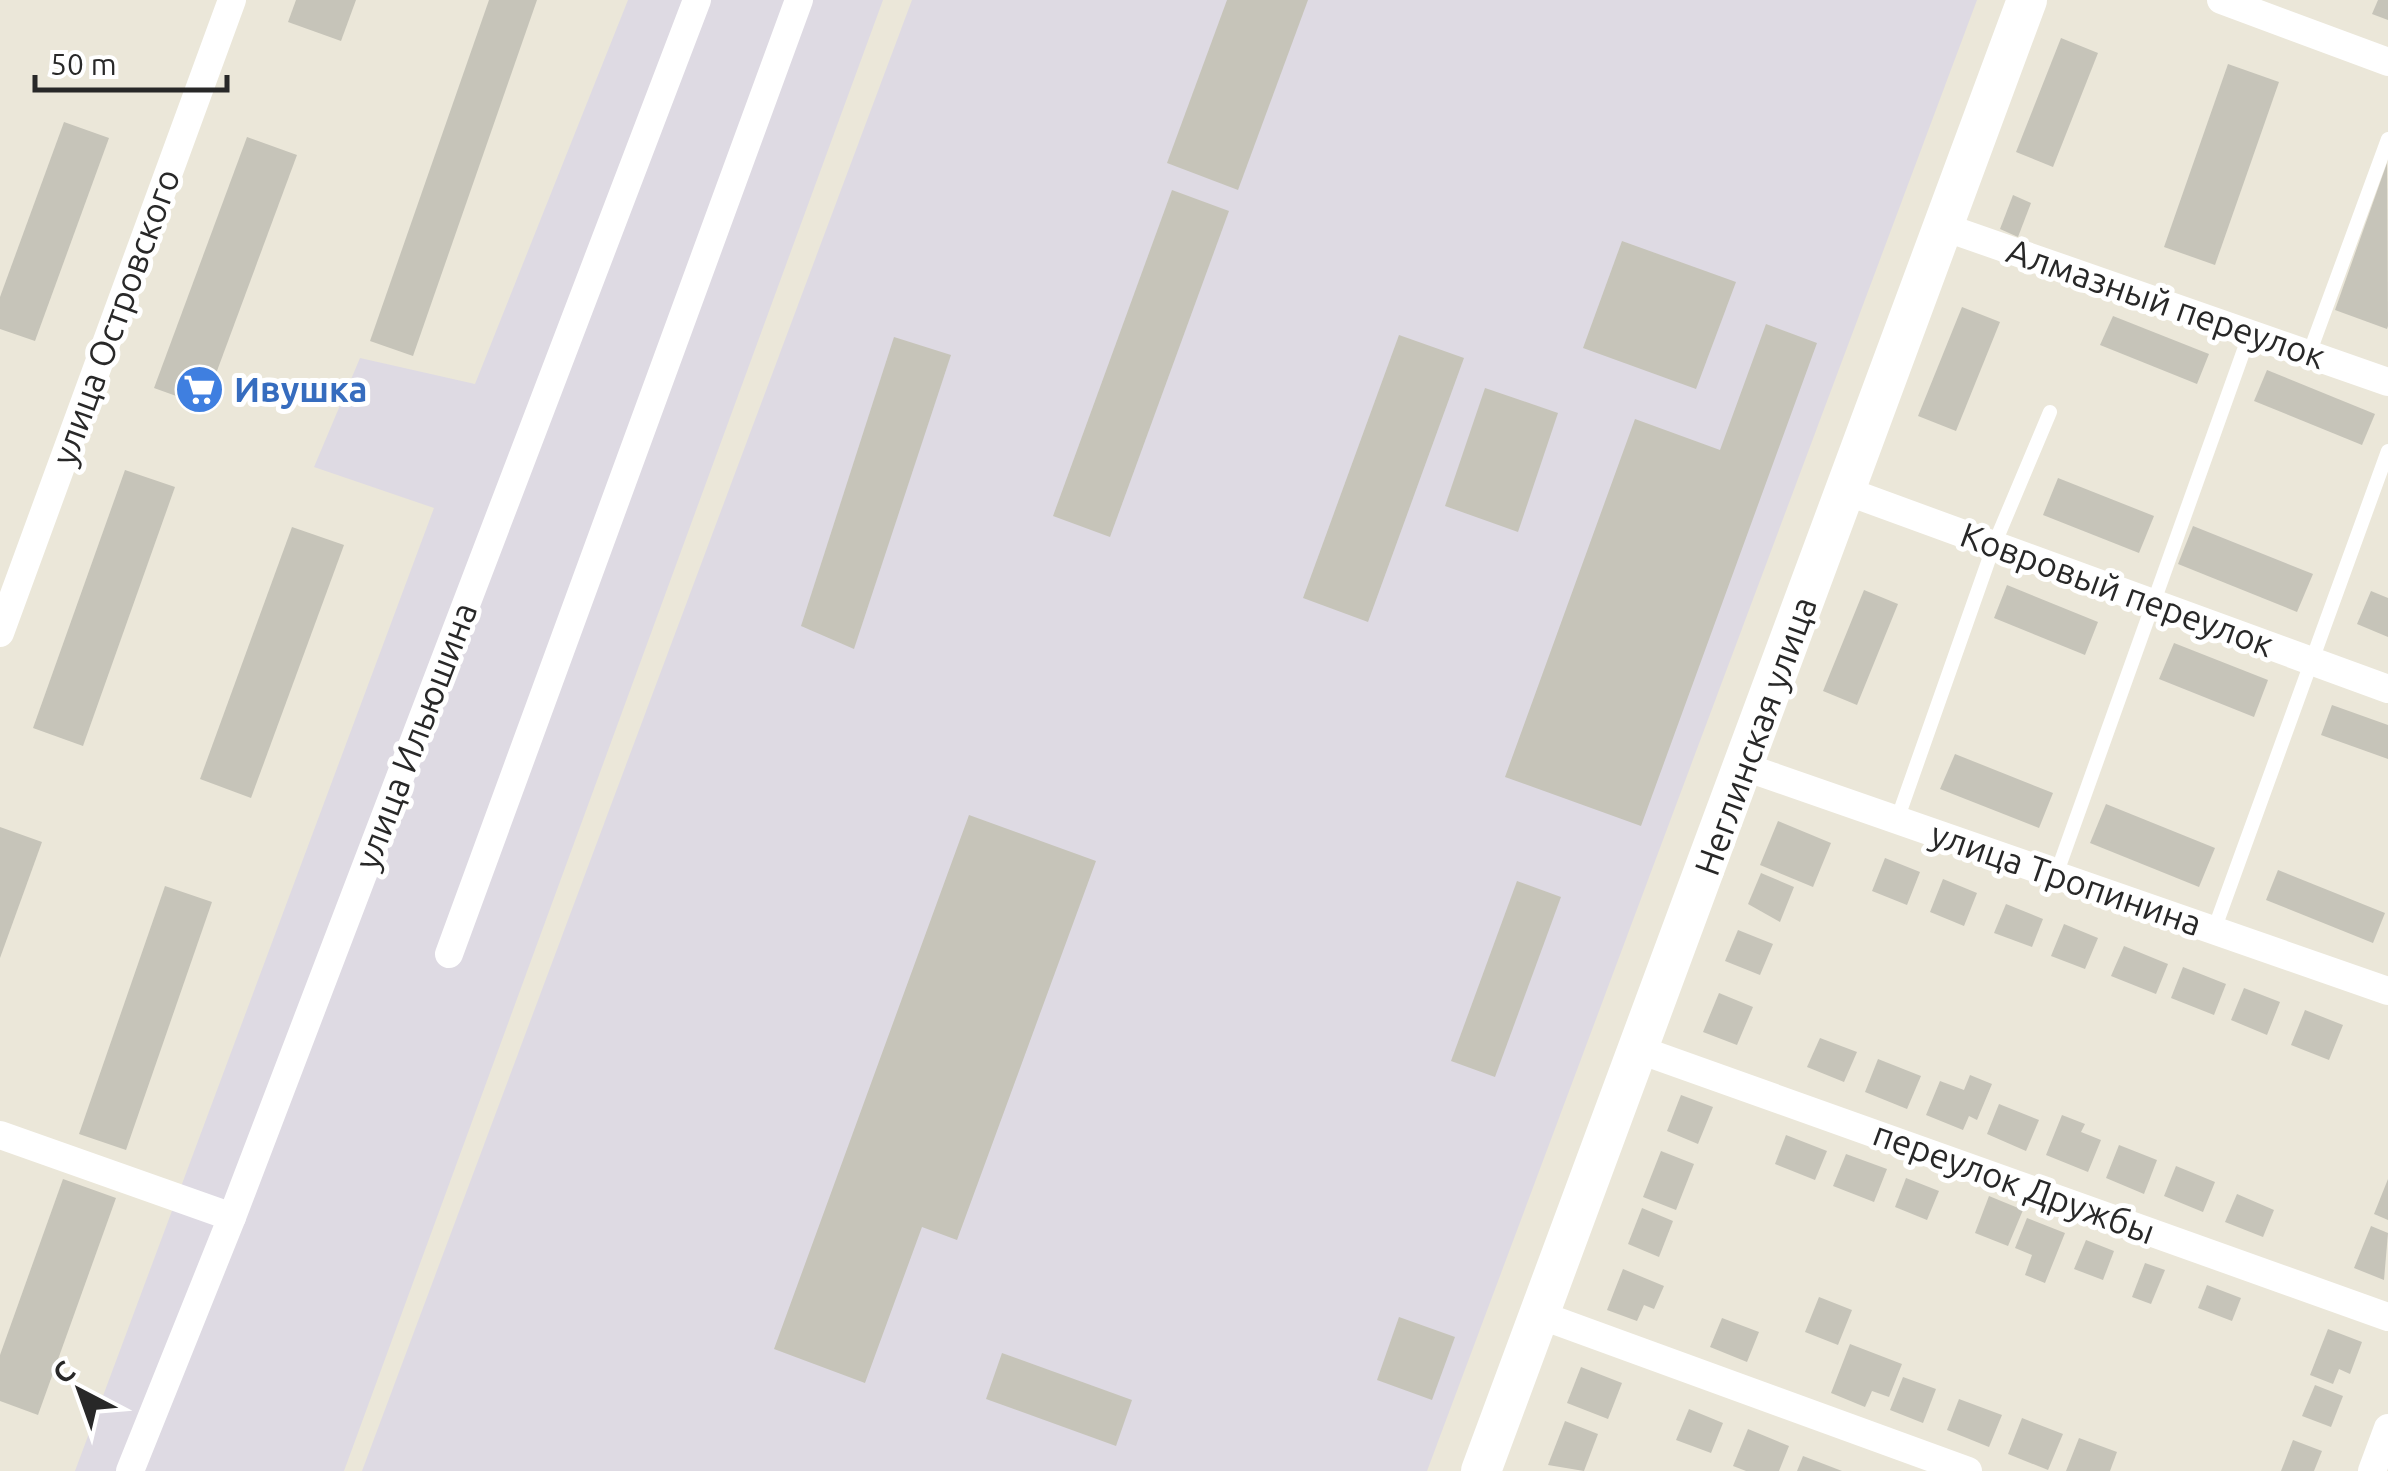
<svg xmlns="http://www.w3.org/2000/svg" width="2388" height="1471" viewBox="0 0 2388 1471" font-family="Ubuntu,sans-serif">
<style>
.industrial{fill:#dedae3}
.building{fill:#c6c4b9}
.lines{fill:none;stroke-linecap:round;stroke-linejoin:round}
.lane{stroke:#fff;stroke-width:14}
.street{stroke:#fff;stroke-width:28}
.secondary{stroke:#fff;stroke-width:40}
.labels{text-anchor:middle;stroke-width:10;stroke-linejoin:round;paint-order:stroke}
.street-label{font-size:35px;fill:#282828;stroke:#fff}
.shop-label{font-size:35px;font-weight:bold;fill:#366cbe;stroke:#fff;text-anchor:start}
</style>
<rect width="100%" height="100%" fill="#ebe7d9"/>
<!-- industrial -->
<g class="industrial">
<polygon points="628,0 883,0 344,1471 75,1471 434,508 314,467 360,358 475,384"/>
<polygon points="912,0 1977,0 1427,1471 362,1471"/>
</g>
<!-- building -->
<g class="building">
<polygon points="296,0 356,0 341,41 288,22"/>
<polygon points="489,0 537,0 413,356 370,341"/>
<polygon points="1227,0 1308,0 1238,190 1167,163"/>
<polygon points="2378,0 2388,0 2388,20 2372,14"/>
<polygon points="2061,38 2098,53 2053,167 2016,152"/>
<polygon points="2228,64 2279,82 2215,265 2164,247"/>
<polygon points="64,122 109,138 35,341 0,329 0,297"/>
<polygon points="247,137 297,155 204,406 154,388"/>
<polygon points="2387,163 2388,326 2387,329 2335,310"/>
<polygon points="1172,190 1229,211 1110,537 1053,516"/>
<polygon points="2013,195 2031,203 2018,237 2000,229"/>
<polygon points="1622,241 1736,282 1696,389 1583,348"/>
<polygon points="1962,307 2000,322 1956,431 1918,416"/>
<polygon points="2113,316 2209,354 2197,384 2100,345"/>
<polygon points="1766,324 1817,343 1641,826 1505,777 1635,419 1720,450"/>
<polygon points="1399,335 1464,358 1368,622 1303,598"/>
<polygon points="894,337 951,355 854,649 801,626"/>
<polygon points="2267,370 2375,414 2362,445 2254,401"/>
<polygon points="1485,388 1558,413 1518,532 1445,506"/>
<polygon points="125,470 175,487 83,746 33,728"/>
<polygon points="2058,478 2154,516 2139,553 2043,515"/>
<polygon points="2193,526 2313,574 2297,612 2178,564"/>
<polygon points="292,527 344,545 251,798 200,779"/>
<polygon points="2007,585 2098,622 2085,655 1994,618"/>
<polygon points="1864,590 1898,604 1857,705 1823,691"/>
<polygon points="2371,591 2388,598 2388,637 2357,624"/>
<polygon points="2174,643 2268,680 2254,717 2159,679"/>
<polygon points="2332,705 2388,725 2388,759 2321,735"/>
<polygon points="1955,754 2053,793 2039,828 1940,789"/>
<polygon points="2106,804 2215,848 2199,887 2090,843"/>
<polygon points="969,815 1096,861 957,1240 922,1227 865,1383 774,1349"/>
<polygon points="1778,821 1831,843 1813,887 1760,865"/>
<polygon points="0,827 42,842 0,958"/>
<polygon points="1885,858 1920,872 1907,905 1872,891"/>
<polygon points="2278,870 2385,913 2373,943 2266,900"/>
<polygon points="1761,873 1794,887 1780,922 1748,904"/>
<polygon points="1943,879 1977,893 1964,926 1930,912"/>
<polygon points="1517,881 1561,897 1495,1077 1451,1061"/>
<polygon points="165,886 212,902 126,1150 79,1134"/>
<polygon points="2006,904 2043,919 2032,947 1994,933"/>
<polygon points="2064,924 2098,938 2085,969 2051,956"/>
<polygon points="1738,930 1773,944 1760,975 1725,961"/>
<polygon points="2124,946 2168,964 2156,994 2111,976"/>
<polygon points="2183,967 2226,984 2214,1015 2171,998"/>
<polygon points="2244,988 2280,1002 2267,1035 2231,1020"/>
<polygon points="1719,993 1753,1007 1737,1045 1703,1032"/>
<polygon points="2305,1010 2343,1025 2329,1060 2291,1045"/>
<polygon points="1820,1038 1857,1052 1844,1082 1807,1067"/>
<polygon points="1878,1059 1921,1076 1907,1109 1865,1092"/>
<polygon points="1970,1075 1992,1084 1977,1120 1969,1116 1963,1130 1926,1115 1940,1081 1964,1090"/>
<polygon points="1681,1095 1713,1107 1698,1144 1667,1131"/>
<polygon points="1999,1104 2039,1120 2026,1151 1987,1134"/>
<polygon points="2062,1115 2085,1124 2081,1132 2101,1140 2088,1172 2046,1155"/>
<polygon points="1786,1135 1827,1151 1815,1180 1775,1164"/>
<polygon points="2119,1145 2157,1160 2144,1194 2106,1178"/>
<polygon points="1661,1151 1694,1164 1676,1210 1643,1197"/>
<polygon points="1846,1154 1887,1169 1874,1202 1833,1186"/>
<polygon points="2176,1166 2215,1182 2203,1212 2164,1196"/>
<polygon points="1906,1178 1939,1191 1927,1220 1895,1207"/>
<polygon points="63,1179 116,1198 38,1415 0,1401 0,1355"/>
<polygon points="2388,1179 2388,1220 2374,1214"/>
<polygon points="2237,1194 2274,1210 2263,1237 2225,1222"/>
<polygon points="1989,1196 2023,1210 2008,1246 1975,1233"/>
<polygon points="1642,1208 1673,1221 1659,1257 1628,1244"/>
<polygon points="2027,1218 2065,1233 2045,1283 2025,1275 2032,1255 2015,1248"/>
<polygon points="2371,1226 2388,1233 2384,1280 2354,1268"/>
<polygon points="2086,1240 2114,1251 2103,1280 2074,1269"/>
<polygon points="2145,1263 2165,1270 2151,1304 2132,1297"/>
<polygon points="1623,1269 1664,1286 1654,1309 1644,1305 1637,1321 1607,1310"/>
<polygon points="2207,1285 2241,1298 2232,1321 2198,1308"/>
<polygon points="1819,1297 1852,1310 1838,1345 1805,1332"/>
<polygon points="1399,1317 1455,1337 1432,1400 1377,1380"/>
<polygon points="1722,1318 1759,1332 1747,1362 1710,1347"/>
<polygon points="2328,1329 2362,1342 2350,1374 2339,1369 2333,1384 2310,1375"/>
<polygon points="1850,1344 1902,1364 1889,1397 1872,1391 1865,1407 1831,1393"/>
<polygon points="1002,1353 1132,1400 1116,1446 986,1399"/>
<polygon points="1581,1367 1622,1383 1608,1419 1567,1403"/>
<polygon points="1903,1377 1936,1389 1923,1423 1890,1410"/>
<polygon points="2315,1385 2343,1396 2331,1427 2302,1416"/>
<polygon points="1959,1399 2002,1415 1989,1447 1947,1430"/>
<polygon points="1689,1409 1723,1423 1711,1453 1676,1440"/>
<polygon points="2022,1418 2063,1434 2048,1470 2008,1454"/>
<polygon points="1565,1421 1598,1434 1584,1471 1548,1465"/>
<polygon points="1748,1429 1789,1446 1779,1471 1746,1471 1733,1466"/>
<polygon points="2079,1438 2117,1452 2110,1471 2066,1471"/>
<polygon points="2293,1440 2322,1451 2314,1471 2281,1471"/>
<polygon points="1803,1456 1842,1471 1797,1471"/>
</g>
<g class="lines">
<!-- lane -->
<g class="lane">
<polyline points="2309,354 2388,139"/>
<polyline points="1897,820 1994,545 2050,412"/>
<polyline points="2056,875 2250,333"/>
<polyline points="2214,930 2388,451"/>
</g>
<!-- street -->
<g class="street">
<polyline points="2221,0 2388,62"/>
<polyline points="1944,227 2388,382"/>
<polyline points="1846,491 2388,689"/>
<polyline points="0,633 232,0"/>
<polyline points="1745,767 2388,991"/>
<polyline points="449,954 799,0"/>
<polyline points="1640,1050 2388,1317"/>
<polyline points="0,1135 232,1217"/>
<polyline points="1540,1315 1968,1471"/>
<polyline points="130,1471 232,1217 697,0"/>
<polyline points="2372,1471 2388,1428"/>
</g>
<!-- secondary -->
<polyline class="secondary" points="1481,1471 2027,0"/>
</g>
<!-- icons -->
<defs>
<symbol id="supermarket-disc" viewBox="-11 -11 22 22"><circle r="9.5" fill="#3f7fe0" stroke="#fff"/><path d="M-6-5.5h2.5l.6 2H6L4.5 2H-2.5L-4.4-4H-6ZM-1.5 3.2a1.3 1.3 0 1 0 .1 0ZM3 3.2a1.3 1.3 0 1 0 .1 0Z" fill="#fff"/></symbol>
</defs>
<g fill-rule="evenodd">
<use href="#supermarket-disc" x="172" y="362" width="55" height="55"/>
</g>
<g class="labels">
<!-- street labels -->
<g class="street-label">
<text transform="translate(2166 304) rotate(19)" y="12">Алмазный переулок</text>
<text transform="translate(116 317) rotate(-70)" y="12">улица Островского</text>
<text transform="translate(2117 590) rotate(20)" y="12">Ковровый переулок</text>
<text transform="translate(416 736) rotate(-69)" y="12">улица Ильюшина</text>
<text transform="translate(1756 736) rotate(-70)" y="12">Неглинская улица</text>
<text transform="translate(2066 879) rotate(19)" y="12">улица Тропинина</text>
<text transform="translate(2014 1183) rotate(20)" y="12">переулок Дружбы</text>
</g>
<!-- shop labels -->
<g class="shop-label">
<text x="234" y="402">Ивушка</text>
</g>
</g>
<!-- north arrow -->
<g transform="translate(80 1391) rotate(319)" stroke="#ffffff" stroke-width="8" paint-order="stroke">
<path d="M0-8L18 38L0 25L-18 38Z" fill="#282828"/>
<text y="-15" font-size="28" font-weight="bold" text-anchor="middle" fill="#282828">С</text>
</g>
<!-- scale -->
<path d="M35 75v15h192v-15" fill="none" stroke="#282828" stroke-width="5"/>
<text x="50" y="75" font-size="30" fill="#282828" stroke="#ffffff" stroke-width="8" paint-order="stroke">50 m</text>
</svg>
